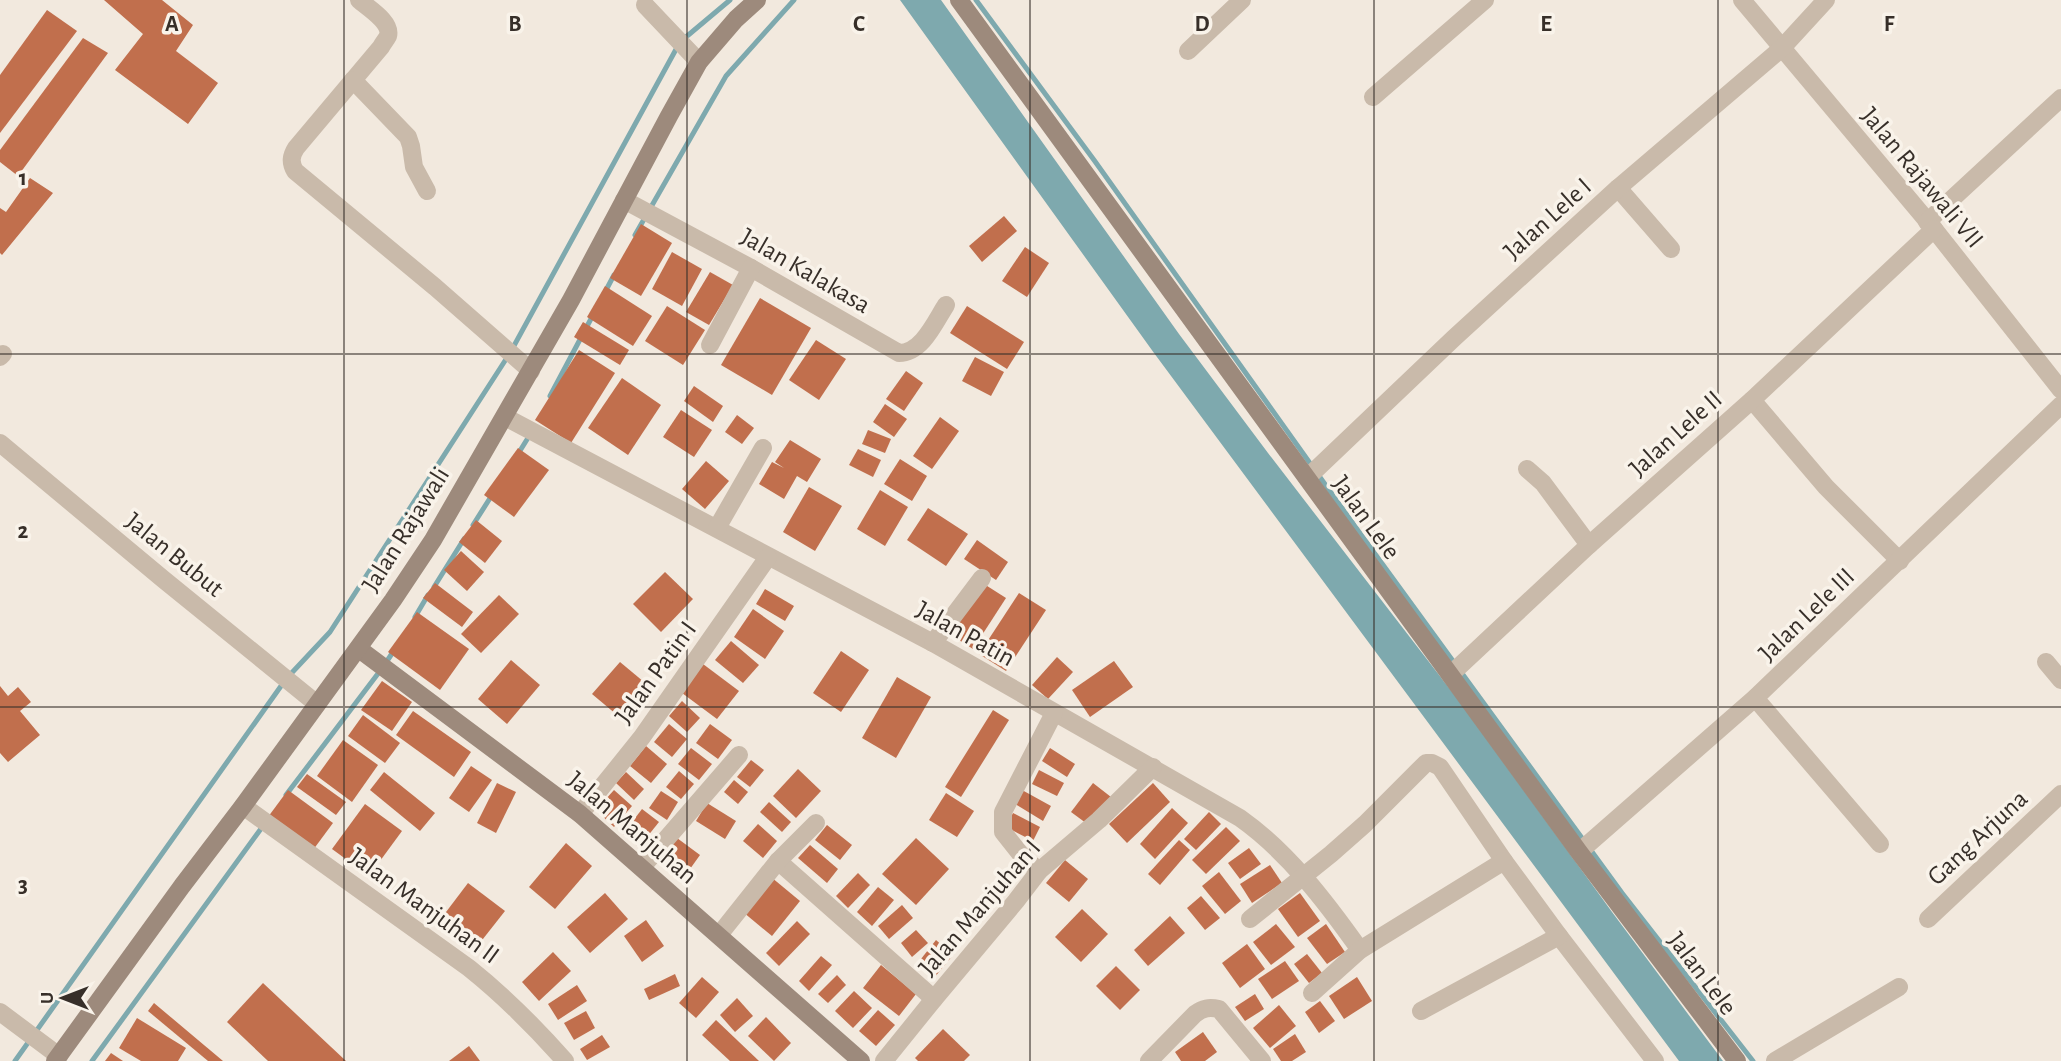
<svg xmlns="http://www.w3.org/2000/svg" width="2061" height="1061" viewBox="0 0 2061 1061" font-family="'Alegreya Sans',sans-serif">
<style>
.water{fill:#7ea9ae}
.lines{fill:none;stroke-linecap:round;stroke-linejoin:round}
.stream{stroke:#7ea9ae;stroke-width:5}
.building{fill:#c16f4d}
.street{stroke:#c9baaa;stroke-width:18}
.secondary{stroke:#9d8a7c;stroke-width:18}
.grid{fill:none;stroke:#372f29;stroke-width:2;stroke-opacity:0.55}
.labels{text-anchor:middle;stroke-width:7;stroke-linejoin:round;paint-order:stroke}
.street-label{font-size:26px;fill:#372f29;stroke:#f9f3ea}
.grid-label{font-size:23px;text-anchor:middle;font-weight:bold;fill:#372f29;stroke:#f9f3ea;stroke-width:7;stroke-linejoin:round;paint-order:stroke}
</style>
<rect width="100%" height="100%" fill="#f2e9de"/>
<!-- water -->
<polygon class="water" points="900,0 941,0 1179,334 1268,453 1456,697 1612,912 1723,1061 1679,1061 1154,353"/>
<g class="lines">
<!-- stream -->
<g class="stream">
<polyline points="976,0 1094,160 1359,532 1622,893 1753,1061"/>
<polyline points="635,235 726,76 794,0"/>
<polyline points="604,294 614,275"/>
<polyline points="550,396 593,315"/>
<polyline points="518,454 531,433"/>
<polyline points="473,525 492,495"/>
<polyline points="434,587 464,539"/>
<polyline points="415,617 428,595"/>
<polyline points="286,795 383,667 395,649"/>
<polyline points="15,1061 286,679 330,632 510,353 680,42 730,0"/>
<polyline points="92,1061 263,826"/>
</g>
</g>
<!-- building -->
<g class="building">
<polygon points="104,0 162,0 193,25 176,51 218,83 188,124 115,70 143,34"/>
<polygon points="47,10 77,31 0,133 0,75"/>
<polygon points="83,38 108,53 18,176 0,162 0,150"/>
<polygon points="30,178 53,193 2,255 0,253 0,208 6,212"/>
<polygon points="1004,216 1017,231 982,262 969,246"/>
<polygon points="641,224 672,243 641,296 610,278"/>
<polygon points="1025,247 1049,263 1027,297 1002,281"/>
<polygon points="672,252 702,269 682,306 652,289"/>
<polygon points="710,272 733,285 709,325 686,312"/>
<polygon points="605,286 652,316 633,346 587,317"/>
<polygon points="760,298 811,328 772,395 721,365"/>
<polygon points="667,306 705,330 683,365 645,341"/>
<polygon points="967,306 1024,342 1007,369 950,333"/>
<polygon points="583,322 629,350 620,365 574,337"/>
<polygon points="816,340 846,359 819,400 789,380"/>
<polygon points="579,350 615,373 571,443 535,420"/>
<polygon points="975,357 1004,372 991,396 962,381"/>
<polygon points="906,371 923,383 904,411 886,399"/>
<polygon points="622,378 661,405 628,455 588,428"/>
<polygon points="694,386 723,406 713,422 684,401"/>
<polygon points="885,404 907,419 894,437 873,422"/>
<polygon points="681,410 712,430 694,457 663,437"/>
<polygon points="737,415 754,428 742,444 725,432"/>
<polygon points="940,417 959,431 932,469 913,456"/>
<polygon points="868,430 891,439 885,453 862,444"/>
<polygon points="790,440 821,459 807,482 797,476 784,499 759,484 772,462 784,468 775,462"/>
<polygon points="518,448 549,470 514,517 484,495"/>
<polygon points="858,449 881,460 873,477 849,465"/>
<polygon points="900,459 927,476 912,501 884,484"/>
<polygon points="706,461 729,481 705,509 682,489"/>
<polygon points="809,487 842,506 815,551 783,532"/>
<polygon points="880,490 908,507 885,546 857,529"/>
<polygon points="928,508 968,534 946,566 907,540"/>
<polygon points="476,520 502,541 485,563 459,542"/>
<polygon points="977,540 1008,562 996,580 964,559"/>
<polygon points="461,551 484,572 467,591 444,570"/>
<polygon points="665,572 693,599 661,632 633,604"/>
<polygon points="435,583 473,612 462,627 423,598"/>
<polygon points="984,584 1006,598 973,649 951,635"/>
<polygon points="765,589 794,606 785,621 756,604"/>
<polygon points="1019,593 1046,610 1006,671 979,654"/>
<polygon points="499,595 519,614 481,653 461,634"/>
<polygon points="753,609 784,631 765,659 734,637"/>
<polygon points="417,612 469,649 440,690 388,652"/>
<polygon points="731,641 759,665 743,683 715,660"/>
<polygon points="841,651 869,670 841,712 813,693"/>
<polygon points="1057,657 1073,672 1048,699 1032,685"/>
<polygon points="511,660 540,685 507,724 478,699"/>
<polygon points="1114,661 1133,687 1090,717 1072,690"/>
<polygon points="620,662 650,687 623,720 592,694"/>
<polygon points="703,664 739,691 717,719 682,693"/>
<polygon points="897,677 931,697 896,758 862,738"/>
<polygon points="382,681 412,702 392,731 361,710"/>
<polygon points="0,686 8,696 18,687 31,702 20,711 40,735 8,762 0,753"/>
<polygon points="682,701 700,718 687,732 669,716"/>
<polygon points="993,710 1009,720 961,797 945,787"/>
<polygon points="413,711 471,752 454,777 396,735"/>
<polygon points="363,715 400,743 385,763 348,736"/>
<polygon points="669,724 687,739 672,757 654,742"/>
<polygon points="710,724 732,740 718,759 696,743"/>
<polygon points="343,740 378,765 352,802 317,776"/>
<polygon points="646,746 667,764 651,783 630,766"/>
<polygon points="691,748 712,764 699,780 678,764"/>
<polygon points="1050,748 1075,764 1067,777 1042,761"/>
<polygon points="751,760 764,770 750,787 737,777"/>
<polygon points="471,766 492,780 469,812 449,798"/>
<polygon points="798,769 821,791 796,818 773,796"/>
<polygon points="1039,770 1064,783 1057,796 1032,784"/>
<polygon points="679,771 694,784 681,799 666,787"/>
<polygon points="384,772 435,813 420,831 370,790"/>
<polygon points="626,772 644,789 634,800 616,783"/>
<polygon points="307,774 346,802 336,815 297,787"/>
<polygon points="734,780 748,792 738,804 724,792"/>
<polygon points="497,783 516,792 496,833 477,823"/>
<polygon points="1093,783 1111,797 1090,826 1071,812"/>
<polygon points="1153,783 1170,802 1127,843 1109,824"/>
<polygon points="288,790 333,823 313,850 268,817"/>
<polygon points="614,790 632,806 614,827 596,810"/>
<polygon points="1022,790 1051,806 1043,821 1015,804"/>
<polygon points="661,791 678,802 667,820 649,808"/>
<polygon points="946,793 974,811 957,837 929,820"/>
<polygon points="769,802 791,822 782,832 760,812"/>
<polygon points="707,803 736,821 725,839 696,821"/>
<polygon points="365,804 402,831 369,876 332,849"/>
<polygon points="1172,808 1188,823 1155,859 1140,844"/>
<polygon points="642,809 659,822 639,847 623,834"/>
<polygon points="1209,812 1221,824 1196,850 1184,839"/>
<polygon points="1013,813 1040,827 1033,841 1006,827"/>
<polygon points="758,824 777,841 763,858 743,841"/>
<polygon points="827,825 852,845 840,860 815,840"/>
<polygon points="1226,827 1240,841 1206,874 1192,860"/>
<polygon points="677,838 700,855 685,876 662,860"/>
<polygon points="916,838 949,869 916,905 882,874"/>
<polygon points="1179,840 1190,850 1160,885 1148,874"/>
<polygon points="566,843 592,866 555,909 529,887"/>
<polygon points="810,845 838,869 827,883 798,858"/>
<polygon points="1249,848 1261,864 1240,879 1228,863"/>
<polygon points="1065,860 1088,879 1069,902 1046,883"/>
<polygon points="1270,865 1282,883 1252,903 1240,884"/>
<polygon points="1219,872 1241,901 1225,914 1202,886"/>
<polygon points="858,873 870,885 848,908 836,896"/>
<polygon points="771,877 800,901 772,936 743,912"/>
<polygon points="468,883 505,911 479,944 443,916"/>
<polygon points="878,887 894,900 872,926 857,912"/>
<polygon points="605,893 628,919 590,953 567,927"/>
<polygon points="1300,893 1320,921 1298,937 1278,909"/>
<polygon points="1201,896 1220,918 1205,930 1187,908"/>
<polygon points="902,905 913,918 889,939 878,926"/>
<polygon points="1082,909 1108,934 1081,962 1055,937"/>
<polygon points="1170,916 1185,933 1148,966 1134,950"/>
<polygon points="646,920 664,946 642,962 624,936"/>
<polygon points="797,921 810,934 779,966 766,953"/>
<polygon points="1276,924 1295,947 1271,965 1253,942"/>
<polygon points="1326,924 1345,952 1327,964 1307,938"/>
<polygon points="916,930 928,943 912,957 901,943"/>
<polygon points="936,940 953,955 934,978 917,964"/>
<polygon points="1247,944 1265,969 1240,988 1222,963"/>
<polygon points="553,952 571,971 539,1001 522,982"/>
<polygon points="1307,954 1322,973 1309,983 1294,964"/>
<polygon points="821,956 832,965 809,991 799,981"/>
<polygon points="1285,961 1299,981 1272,999 1258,979"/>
<polygon points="881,965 916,994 899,1016 863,988"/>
<polygon points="1116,966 1140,990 1120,1010 1096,986"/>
<polygon points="675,974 680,986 649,1000 644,989"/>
<polygon points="837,975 846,985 828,1003 818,994"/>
<polygon points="702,977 719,992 696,1018 679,1003"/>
<polygon points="1357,977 1372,1001 1344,1019 1329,996"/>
<polygon points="263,983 346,1061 268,1061 227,1022"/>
<polygon points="577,985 587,1001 558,1020 548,1004"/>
<polygon points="854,991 872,1008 853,1028 835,1011"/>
<polygon points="1255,994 1264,1009 1245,1021 1235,1007"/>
<polygon points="737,998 753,1016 735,1032 720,1015"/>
<polygon points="1320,1001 1335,1021 1319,1033 1305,1012"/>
<polygon points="154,1003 223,1061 208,1061 148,1011"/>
<polygon points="1279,1005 1296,1026 1270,1048 1253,1028"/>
<polygon points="878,1010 895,1025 876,1046 859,1031"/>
<polygon points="586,1011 595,1028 574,1040 564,1023"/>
<polygon points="766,1017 791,1043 774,1061 748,1036"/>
<polygon points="137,1018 186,1048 178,1061 141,1061 119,1048"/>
<polygon points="716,1020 759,1061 730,1061 702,1035"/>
<polygon points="943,1029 970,1055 964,1061 918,1061 915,1058"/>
<polygon points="1203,1032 1217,1052 1205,1061 1181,1061 1175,1052"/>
<polygon points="1295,1034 1306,1052 1292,1061 1281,1061 1273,1049"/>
<polygon points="602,1035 610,1047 587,1060 580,1049"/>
<polygon points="469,1046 480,1061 449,1061"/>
<polygon points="111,1053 123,1061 105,1061"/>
</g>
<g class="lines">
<!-- street -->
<g class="street">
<path d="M359,0C368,8 392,22 388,36C386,40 383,43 381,47L296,148C291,156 290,162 295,171L435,287L531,371"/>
<polyline points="1742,0 1934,229 2061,390"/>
<polyline points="645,5 699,62"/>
<polyline points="1188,51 1242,0"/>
<polyline points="353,80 408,137 411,146 414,167 427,191"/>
<polyline points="1373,97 1485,0"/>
<polyline points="1618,188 1671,249"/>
<path d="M624,200L751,268L899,353C922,353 935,322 946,305"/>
<polyline points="1927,222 2061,98"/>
<polyline points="710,345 751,268"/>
<polyline points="0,357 3,354"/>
<polyline points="1752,400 1826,487 1900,561"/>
<path d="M505,417L933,643L1240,818C1288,852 1326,902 1360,950"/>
<polyline points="0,443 163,579 317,704"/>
<polyline points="1527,469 1543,483 1589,545"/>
<polyline points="1307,478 1454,338 1618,188 1782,48 1826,0"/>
<polyline points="717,528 763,448"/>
<polyline points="933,643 982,578"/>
<polyline points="2046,662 2061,680"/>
<polyline points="1450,675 1589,545 1752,400 1934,229"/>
<polyline points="1755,698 1880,844"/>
<path d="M243,806L469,968C504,996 535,1027 565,1061"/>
<polyline points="580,814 642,737 768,557"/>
<polyline points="1579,852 1755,698 2061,405"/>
<polyline points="778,861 934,999"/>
<polyline points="642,867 739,755"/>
<polyline points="1039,871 1022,856 1003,832 1003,812 1054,713"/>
<polyline points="1250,919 1331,854 1365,824 1426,763 1432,763 1440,767 1504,861"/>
<polyline points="1928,919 2061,794"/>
<polyline points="719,935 778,861 816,823"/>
<polyline points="1312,993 1360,950 1504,861 1559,936 1655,1061"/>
<polyline points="1421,1011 1559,936"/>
<polyline points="0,1012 59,1056"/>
<polyline points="884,1061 934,999 1016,901 1039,871 1099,820 1153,767"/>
<path d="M1149,1061L1195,1014C1203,1008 1209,1007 1219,1009L1262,1061"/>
<polyline points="1775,1061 1899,987"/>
</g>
<!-- secondary -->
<g class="secondary">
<polyline points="959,0 1579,852 1737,1061"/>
<polyline points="359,649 580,814 861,1061"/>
<polyline points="55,1061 182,886 243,806 393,600 433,540 571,300 669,116 699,62 736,19 757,0"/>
</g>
</g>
<!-- grid -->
<path class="grid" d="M344,0V1061M687,0V1061M1030,0V1061M1374,0V1061M1718,0V1061M0,354H2061M0,707H2061"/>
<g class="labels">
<!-- street labels -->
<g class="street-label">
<text transform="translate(1923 177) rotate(50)" y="9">Jalan Rajawali VII</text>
<text transform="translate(1547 218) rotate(-42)" y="9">Jalan Lele I</text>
<text transform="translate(806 270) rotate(30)" y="9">Jalan Kalakasa</text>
<text transform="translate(1675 433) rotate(-42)" y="9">Jalan Lele II</text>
<text transform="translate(1367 517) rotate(54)" y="9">Jalan Lele</text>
<text transform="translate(405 529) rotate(-58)" y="9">Jalan Rajawali</text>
<text transform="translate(175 554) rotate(39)" y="9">Jalan Bubut</text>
<text transform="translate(1806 614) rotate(-44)" y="9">Jalan Lele III</text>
<text transform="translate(966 633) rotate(29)" y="9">Jalan Patin</text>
<text transform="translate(655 672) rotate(-54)" y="9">Jalan Patin I</text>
<text transform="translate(633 827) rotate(40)" y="9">Jalan Manjuhan</text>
<text transform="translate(1977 837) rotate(-43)" y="9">Gang Arjuna</text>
<text transform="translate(425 905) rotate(36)" y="9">Jalan Manjuhan II</text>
<text transform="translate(979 907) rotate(-49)" y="9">Jalan Manjuhan I</text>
<text transform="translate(1703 973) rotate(53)" y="9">Jalan Lele</text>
</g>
</g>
<g class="grid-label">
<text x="172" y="31">A</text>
<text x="515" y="31">B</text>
<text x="859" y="31">C</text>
<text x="1202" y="31">D</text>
<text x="1546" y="31">E</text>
<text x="1889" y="31">F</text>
<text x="23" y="185">1</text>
<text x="23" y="538">2</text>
<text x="23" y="892">3</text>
</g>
<!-- north arrow -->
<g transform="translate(63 998) rotate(270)" stroke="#f9f3ea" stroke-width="5" paint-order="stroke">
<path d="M0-5L12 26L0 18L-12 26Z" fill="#372f29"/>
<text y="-10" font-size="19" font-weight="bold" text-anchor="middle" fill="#372f29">U</text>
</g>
</svg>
